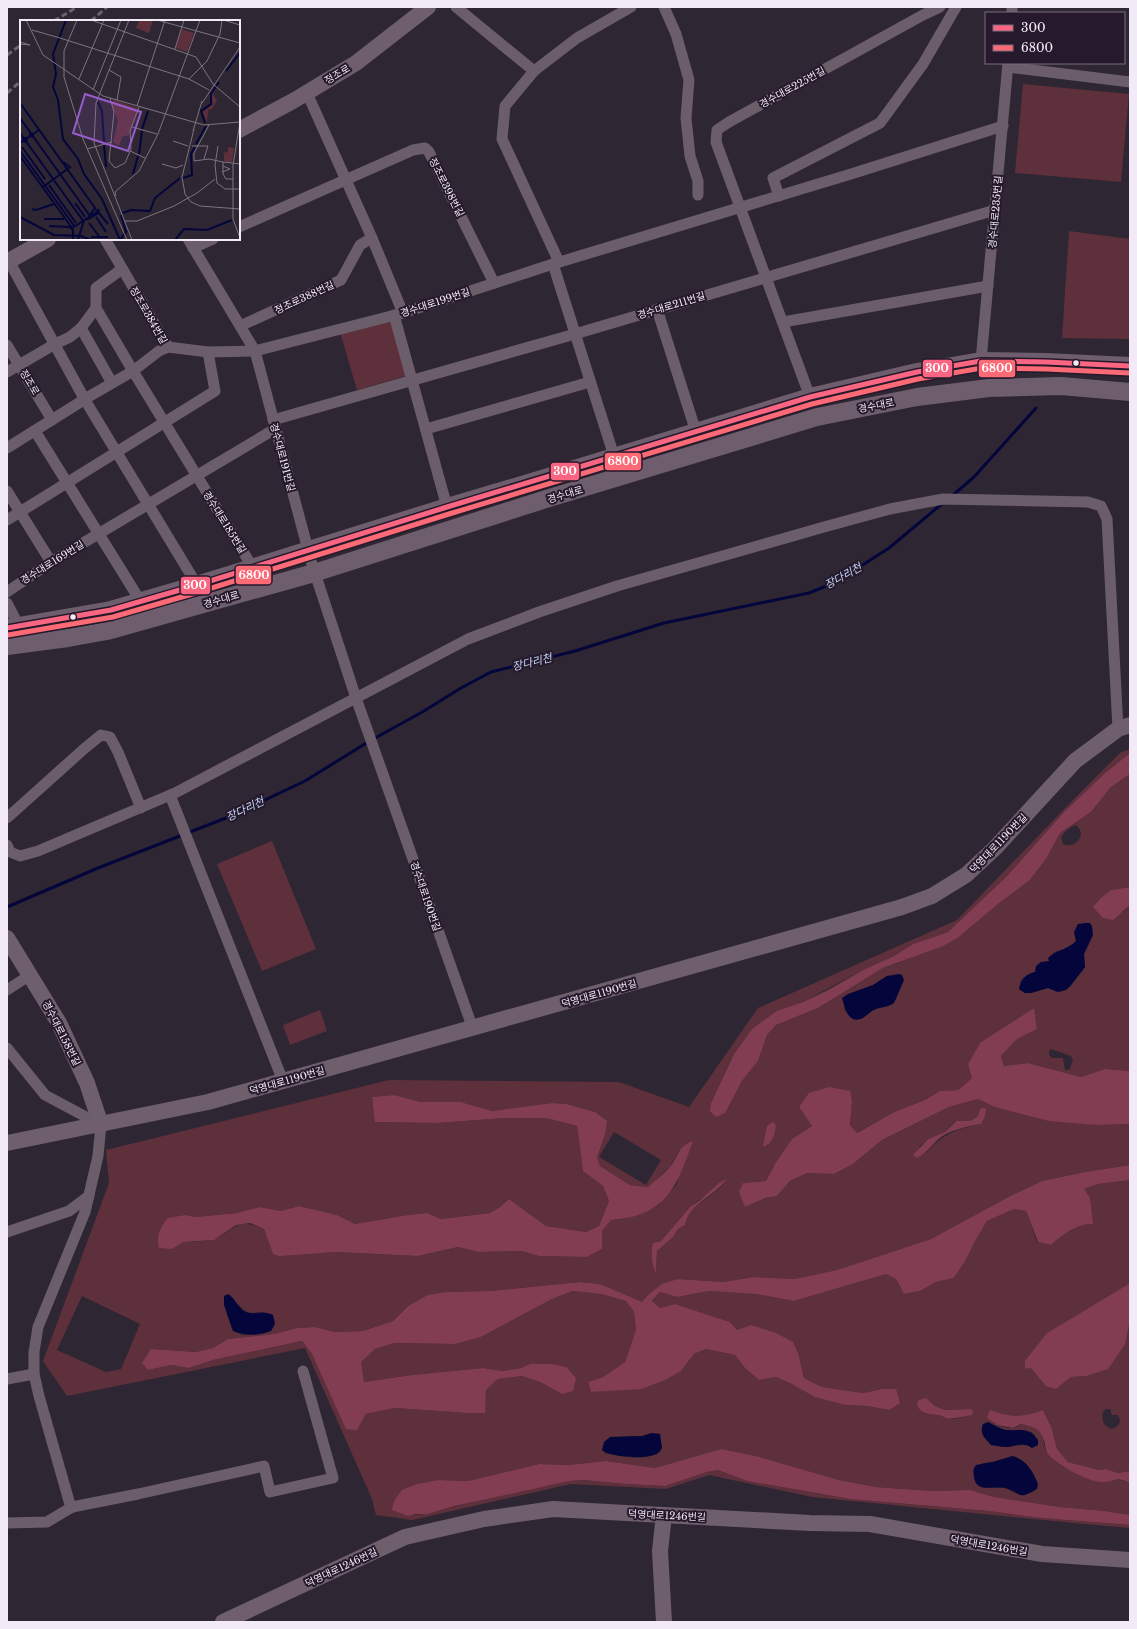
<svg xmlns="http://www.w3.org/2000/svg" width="1137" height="1629" viewBox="0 0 1137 1629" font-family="'Libre Baskerville','Noto Sans KR',serif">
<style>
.green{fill:#5d303c;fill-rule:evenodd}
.forest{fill:#833d52}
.water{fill:#04053b}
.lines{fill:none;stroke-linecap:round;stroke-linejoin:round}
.stream{stroke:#04053b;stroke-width:3}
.street{stroke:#6b5d69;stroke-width:11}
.secondary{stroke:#6f5f6d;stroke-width:16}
.primary{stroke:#6e5d6c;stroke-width:18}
.rail{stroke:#6c626d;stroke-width:3;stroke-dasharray:6 3;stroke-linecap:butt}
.bus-1-casing{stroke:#26192c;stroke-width:8}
.bus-2-casing{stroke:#26192c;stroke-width:8}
.bus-1{stroke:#fa6682;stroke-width:5}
.bus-2{stroke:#fb6a75;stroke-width:5}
.bus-dot{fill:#f2eaf7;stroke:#26192c;stroke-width:1.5}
.labels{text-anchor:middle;stroke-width:4;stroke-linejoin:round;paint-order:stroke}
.street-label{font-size:10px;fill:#f2eaf7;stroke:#26192c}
.water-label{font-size:11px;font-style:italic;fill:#c5d7fc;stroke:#26192c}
.inset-river{fill:none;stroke:#04053b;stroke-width:2}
.inset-road{fill:none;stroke:#7c7481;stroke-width:1}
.view{fill:#995ccd;fill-opacity:0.15;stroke:#995ccd;stroke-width:2}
.inset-edge{fill:none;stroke:#f2eaf7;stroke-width:2}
.line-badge{stroke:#26192c;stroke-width:1.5}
.badge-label{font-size:11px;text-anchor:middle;font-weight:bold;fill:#fff}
</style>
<rect width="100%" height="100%" fill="#2e2632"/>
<!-- green -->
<g class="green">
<polygon points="1023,84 1129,94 1121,182 1015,173"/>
<polygon points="1069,231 1130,239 1130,339 1062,338"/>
<polygon points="392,318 406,376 357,390 340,332"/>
<path d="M1130,749V753L1105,773L1064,812L1007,876L948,932L913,944L894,956L865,969L752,1029L734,1054L711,1103L725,1112L742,1081L758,1061L767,1035L776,1025L818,1008L883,968L898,963L959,937L998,904L1030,880L1046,859L1060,833L1091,812L1111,787L1130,774V887L1111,890L1123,912L1130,905V1074L1129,1071L1105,1069L1081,1077L1028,1063L1004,1066L1001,1056L1017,1039L1037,1029L1034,1008L981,1042L972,1078L958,1090L940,1091L925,1100L894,1112L856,1133L850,1125L852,1101L799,1107L812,1126L792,1139L776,1162L766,1181L743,1183L745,1207L765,1198L777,1196L790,1181L807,1173L834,1174L853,1164L882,1140L949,1107L978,1099L995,1107L1098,1125L1130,1124V1165L1085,1172L1042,1181L1012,1195L931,1239L837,1270L794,1279L753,1277L723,1282L678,1279L649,1294L642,1303L600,1284L580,1282L490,1291L447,1292L408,1306L393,1321L363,1331L335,1332L315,1327L297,1328L274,1334L228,1339L213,1348L196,1352L151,1349L148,1370L171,1365L189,1368L213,1360L302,1341L312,1354L328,1388L357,1430L366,1414L395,1408L467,1413H484L486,1390L498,1379L522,1376L540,1382L562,1394L551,1364H530L521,1368L502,1371L483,1368L412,1375L364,1382L360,1362L375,1349L395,1343L455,1344L481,1337L552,1299L573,1291L601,1294L626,1301L634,1312L636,1330L625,1362L603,1377L588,1382L591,1392L614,1390L681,1371L694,1354L706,1349L735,1355L745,1368L759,1380L776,1377L846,1405L867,1406L889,1410L882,1389L863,1393L822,1387L804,1378L799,1356L751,1325L737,1330L730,1322L675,1304L660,1308L652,1302L660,1292L677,1297L709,1291L756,1294L794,1301L886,1274L896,1279L904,1294L920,1291L936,1282L954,1278L966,1260L974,1243L987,1221L1014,1209L1026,1211L1037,1242L1051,1245C1062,1235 1077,1223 1093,1224L1084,1189L1098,1184L1130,1180V1283L1047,1333L1025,1369L1031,1368L1056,1389L1071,1377L1086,1376L1130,1319V1471L1118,1473L1106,1469L1099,1470L1068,1462L1057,1449L1052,1429L1043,1410C1023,1417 1010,1418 990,1411L998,1425C1002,1426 1009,1429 1013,1428C1021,1426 1023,1421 1034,1426C1045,1432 1042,1443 1047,1453C1052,1461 1079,1476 1089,1479C1105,1485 1115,1475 1130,1483V1515L1105,1511L1060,1507L994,1497L970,1490L931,1491L876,1487L839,1480L756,1456L721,1449L655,1468L606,1461L568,1465L539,1464L468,1481L439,1480L408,1516C415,1514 422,1515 429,1513C475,1501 522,1491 569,1481L584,1480L625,1484L665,1486L707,1472L718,1470L747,1481L850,1499L989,1511L1041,1518L1130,1525V1528L1074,1523L812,1497L709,1475L666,1489L571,1484L412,1520L376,1515L372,1499L305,1348L67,1396L43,1361L109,1183L106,1150L389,1080L619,1082L689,1107L758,1008L957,920L1071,802L1121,752ZM1076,825C1088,834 1075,850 1063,844L1061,838C1064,832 1069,827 1076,825ZM1074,932L1093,935L1084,954L1085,967L1071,986L1066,990L1058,992L1048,988L1031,993H1025L1019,989L1021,980L1024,977L1035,972L1045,963L1050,961L1054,952L1070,947L1076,942ZM887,976L904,980C901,987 898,995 895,1001C890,1010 855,1011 845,1012L844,1004L862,990L873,985ZM1051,1049L1071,1056L1073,1061L1069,1070H1065L1063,1058H1052L1049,1055V1051ZM394,1095L421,1102H461L492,1111L552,1103L567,1104L595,1112L605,1135L597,1157L600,1166L630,1185L648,1187L670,1167L680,1149L677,1184L658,1206L639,1215L623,1219L611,1220L602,1231V1249L587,1257L539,1256L522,1251L479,1252L458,1247L418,1256L335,1252L273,1254L264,1229C235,1217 238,1228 215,1239C208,1242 191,1241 183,1242L186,1215L196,1217L237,1213L260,1207L281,1211L299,1206L337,1215L355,1224L408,1215L427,1213L441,1219L490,1213L500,1207L509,1199L546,1226L586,1232L599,1226L609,1201L603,1186L583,1171L577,1126L546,1118H505L437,1123L376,1122L372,1097ZM978,1116L981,1124C956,1129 943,1134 926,1153L919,1147L928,1139L945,1132L955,1121H970ZM614,1132L661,1160L646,1185L599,1157ZM726,1180C714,1200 692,1199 685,1225L678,1229L673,1237L657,1251L656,1272L653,1243L661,1241L690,1207ZM82,1296L140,1324L121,1369L106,1372L57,1350ZM238,1304C247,1315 251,1313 264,1312L266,1333L243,1335L233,1331L227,1315ZM926,1398L935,1406L945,1410L970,1409L971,1415L955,1419L947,1418L938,1415L924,1413ZM1106,1409H1110L1112,1415H1118C1122,1423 1119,1426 1112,1429C1104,1426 1101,1421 1103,1412ZM988,1422L1005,1430L1032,1432L1038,1440L1032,1448L1027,1445L1000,1447ZM652,1433L662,1448C651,1464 621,1456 604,1453L610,1437L642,1436ZM1002,1459L1017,1494L1005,1488H987L982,1463L993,1462Z"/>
<polygon points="272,841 316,949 262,971 217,864"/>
<polygon points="320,1010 327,1031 290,1045 283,1025"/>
</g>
<!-- forest -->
<g class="forest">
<polygon points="1130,753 1130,774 1111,787 1091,812 1060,833 1046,859 1030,880 998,904 959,937 943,946 883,968 818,1008 776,1025 767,1035 758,1061 742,1081 725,1113 716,1117 710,1111 711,1103 734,1054 752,1029 777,1011 803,1002 828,990 865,969 894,956 913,944 948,932 1007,876 1064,812 1105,773"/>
<polygon points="1130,887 1130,905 1113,920 1103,918 1093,907 1100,899 1111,890"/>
<polygon points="1034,1008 1037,1029 1017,1039 1001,1056 1004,1066 1028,1063 1081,1077 1105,1069 1129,1071 1130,1124 1098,1125 1049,1121 995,1107 978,1099 949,1107 882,1140 853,1164 834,1174 807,1173 790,1181 777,1196 765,1198 745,1207 739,1192 743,1183 766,1181 776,1162 792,1139 812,1126 799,1107 809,1093 829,1087 850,1091 852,1101 850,1125 857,1133 894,1112 925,1100 940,1091 958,1090 972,1078 968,1064 981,1042"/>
<path d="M394,1095L421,1102H461L492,1111L552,1103L567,1104L595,1112L607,1121L605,1135L597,1157L600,1166L630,1185L648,1187C655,1180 663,1175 669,1168C679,1157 677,1146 693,1141C676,1188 667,1216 611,1220L602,1231V1249L587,1257L539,1256L522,1251L479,1252L458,1247L418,1256L335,1252L279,1256L273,1254L264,1229L250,1223L236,1225L214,1240L183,1242L172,1249L159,1248C156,1237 160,1227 168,1218L186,1215L196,1217L237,1213L260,1207L281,1211L299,1206L337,1215L355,1224L408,1215L427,1213L441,1219L490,1213L500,1207L509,1199L546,1226L586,1232L599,1226L609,1201L603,1186L583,1171L577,1126L546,1118H505L437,1123L375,1122L372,1097Z"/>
<path d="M984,1108L986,1109L985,1116L981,1124C969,1126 955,1129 944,1135C933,1142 930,1151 917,1158L913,1155L928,1139L945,1132L956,1121H970L978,1116L980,1109Z"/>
<path d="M773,1122L776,1126C774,1136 773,1143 763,1147L767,1126Z"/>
<path d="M1130,1165V1180L1098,1184L1084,1189L1090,1198L1093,1224C1077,1223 1062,1235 1051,1245L1038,1242L1026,1211L1014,1209L987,1221L974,1243L966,1260L954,1278L936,1282L920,1291L904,1294L896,1279L886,1274L794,1301L756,1294L709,1291L677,1297L660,1292L652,1301L660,1308L675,1304L730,1322L737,1330L751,1325L776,1333L793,1342L799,1356L804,1378L822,1387L863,1393L882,1389H896L900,1403L889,1410L867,1406L846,1405L815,1397L790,1383L776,1377L759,1380L745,1368L735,1355L706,1349L694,1354L681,1371L665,1380L641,1389L591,1392L588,1382L603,1377L625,1362L636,1330L634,1312L626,1301L601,1294L573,1291L552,1299L481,1337L455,1344L395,1343L375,1349L361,1362L364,1382L412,1375L483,1368L502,1371L521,1368L530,1364H551L566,1367L576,1378L573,1391L562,1394L540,1382L522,1376L498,1379L486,1390L485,1413H467L395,1408L366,1414L357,1430L346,1429L312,1354L302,1341L213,1360L189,1368L171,1365L148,1370L142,1363L151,1349L196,1352L213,1348L228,1339L274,1334L297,1328L315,1327L335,1332L363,1331L393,1321L408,1306L428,1295L447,1292L490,1291L580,1282L600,1284L642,1302L649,1294L662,1284L678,1279L723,1282L753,1277L794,1279L837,1270L931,1239L1012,1195L1042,1181L1085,1172Z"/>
<path d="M727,1179C712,1199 691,1201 685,1225L678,1229L673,1237L657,1251L656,1273C651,1262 651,1254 653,1243L661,1241L690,1207L699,1201L719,1183Z"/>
<polygon points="1130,1283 1130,1319 1125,1344 1108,1369 1086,1376 1071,1377 1056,1389 1046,1386 1031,1368 1025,1369 1025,1361 1047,1333"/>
<path d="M926,1398L935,1406L945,1410L970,1409L973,1410L972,1415C963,1416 954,1420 946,1418C943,1417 941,1415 937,1415C928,1413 921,1415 917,1404L919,1400Z"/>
<path d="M990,1410C1010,1418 1023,1417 1043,1410L1052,1429L1057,1449L1068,1462L1099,1470L1106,1469L1118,1473L1130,1471V1483C1115,1475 1114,1483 1101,1482C1090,1481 1078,1475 1069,1470C1063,1466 1051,1459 1047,1453C1046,1450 1045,1447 1045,1444C1041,1429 1036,1427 1021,1424L1013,1428L998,1425L987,1418Z"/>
<polygon points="721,1449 756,1456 839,1480 876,1487 931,1491 970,1490 994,1497 1060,1507 1105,1511 1130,1515 1130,1525 1041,1518 989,1511 850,1499 747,1481 718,1470 707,1472 665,1486 625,1484 584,1480 569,1481 455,1506 427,1514 416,1514 408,1516 392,1510 394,1501 402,1490 417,1484 439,1480 468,1481 539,1464 568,1465 606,1461 655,1468"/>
</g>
<!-- water -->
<g class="water">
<path d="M1085,923H1090L1092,926L1093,935L1084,954L1085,967L1071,985L1066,990L1058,992L1048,988L1031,993H1025L1019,989C1021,980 1025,974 1035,972L1036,966L1041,962L1049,961L1048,958C1056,950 1067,950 1076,941L1074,932L1078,924Z"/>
<path d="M899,974L902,975L904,980C902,984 895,1001 894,1003C889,1007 881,1007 876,1009C871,1011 867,1015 863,1018C848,1025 845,1008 842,998L848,994L873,985L887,976Z"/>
<path d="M228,1294C235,1298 237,1306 244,1311C251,1316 263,1310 273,1315L275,1324L271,1331C258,1336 246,1336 233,1331L224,1305V1296Z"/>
<path d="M988,1422C994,1425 1000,1429 1006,1430C1021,1431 1028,1426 1038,1440V1445L1032,1448C1024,1442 1017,1445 1009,1447C1003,1447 997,1446 991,1445C985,1438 979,1434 983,1424Z"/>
<path d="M652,1433L660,1434L662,1448C661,1449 660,1452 658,1453C650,1460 608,1457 602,1450L604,1442L610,1437L642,1436Z"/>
<path d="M1012,1456C1026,1459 1033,1471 1038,1484L1037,1489C1017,1501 1023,1493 1005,1488C994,1485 976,1494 974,1477C973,1471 973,1469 976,1465L993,1462Z"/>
</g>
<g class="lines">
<!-- stream -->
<g class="stream">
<polyline points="952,496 974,477 1036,408"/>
<polyline points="7,907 98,868 231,816 305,781 368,742 424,711 461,688 491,672 575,651 664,623 809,593 836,582 889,548 943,503"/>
</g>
<!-- street -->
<g class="street">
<polyline points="456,7 534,71 505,106 502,139 559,262"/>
<polyline points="664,7 676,34 689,80 686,118 690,156 698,181 698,195"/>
<polyline points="1012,13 1012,7"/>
<polyline points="1008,67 1130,82"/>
<polyline points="534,71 577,38 631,7"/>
<polyline points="307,93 372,238 403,313"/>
<polyline points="779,196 773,178 880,123 923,64 956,7"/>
<polyline points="239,227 413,150 425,148 429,152 494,283"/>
<polyline points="105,239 168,347"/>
<polyline points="188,239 255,351 311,561 356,698 473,1029"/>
<polyline points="193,248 213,239"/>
<polyline points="9,261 85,400 197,585"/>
<polyline points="553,264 614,456"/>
<polyline points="122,269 96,288 96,308 133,371 253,568"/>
<polyline points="96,308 81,328 112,383"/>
<polyline points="657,309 696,432"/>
<polyline points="394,315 447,507"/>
<polyline points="783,322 988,286"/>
<polyline points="240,326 341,280 360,245 372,238"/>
<polyline points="7,345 52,420"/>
<polyline points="981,361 1008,63"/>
<polyline points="7,372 55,344 70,337 81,328"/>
<polyline points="810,397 716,142 717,130 729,122 923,15 940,7"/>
<polyline points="273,420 575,334 995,210"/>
<polyline points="426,429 590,382"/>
<polyline points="35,431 141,602"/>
<polyline points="7,448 90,396 133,371 159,351 168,347 208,352 255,351 403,313 553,264 851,174 1003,126"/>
<polyline points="7,491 51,562"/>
<polyline points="7,520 215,391 208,352"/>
<polyline points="7,592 51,562 275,429"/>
<polyline points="7,603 19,626"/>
<polyline points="170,795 283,1081"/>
<polyline points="7,818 85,748 101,735 110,737 118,752 141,808"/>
<polyline points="7,845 10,852 20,856 38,851 175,793 468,639 539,612 617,586 824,527 890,509 943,499 1088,502 1101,506 1107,519 1118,729"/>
<polyline points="7,990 30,975"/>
<polyline points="7,1048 45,1095 101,1125 98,1156 85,1212 38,1327 34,1352 34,1374 39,1396 71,1508"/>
<polyline points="7,1232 69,1211 89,1196"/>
<polyline points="7,1379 34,1374"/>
<polyline points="7,1523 47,1522 72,1507 138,1494 264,1466 270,1492 333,1478 303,1371"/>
</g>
<!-- secondary -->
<g class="secondary">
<polyline points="239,130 293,101 356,63 428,7"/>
<polyline points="7,262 48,239"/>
<polyline points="7,938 59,1023 87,1083 101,1125"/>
<polyline points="7,1143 208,1102 902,907 932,896 966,875 995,848 1075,761 1118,729 1130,725"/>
<polyline points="664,1515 660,1551 664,1622"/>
<polyline points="223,1622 405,1537 484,1519 553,1509 810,1523 870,1524 1042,1554 1130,1560"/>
</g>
<!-- primary -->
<g class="primary">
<polyline points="7,628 111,610 197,585 447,507 542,479 810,397 917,372 981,361 1046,362 1130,366"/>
<polyline points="7,646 68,638 107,631 314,573 546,499 817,417 917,397 989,388 1061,386 1130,392"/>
</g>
<!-- rail -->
<g class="rail">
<polyline points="54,21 77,7"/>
<polyline points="91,21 107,7"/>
<polyline points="7,55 21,45"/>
<polyline points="7,93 21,81"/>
</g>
<defs>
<polyline id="bus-1" points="7,628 111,610 197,585 447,507 810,397 917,372 981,361 1046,362 1130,366"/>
<polyline id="bus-2" points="8,635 113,617 199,592 449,514 812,404 918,379 982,368 1046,369 1130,373"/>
</defs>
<!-- bus-1 casing -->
<use href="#bus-1" class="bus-1-casing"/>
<!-- bus-2 casing -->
<use href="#bus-2" class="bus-2-casing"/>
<!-- bus-1 -->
<use href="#bus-1" class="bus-1"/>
<!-- bus-2 -->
<use href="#bus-2" class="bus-2"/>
</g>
<!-- markers -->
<g class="bus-dot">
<circle cx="1076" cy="363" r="3.5"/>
<circle cx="73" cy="617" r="3.5"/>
</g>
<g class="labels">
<!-- street labels -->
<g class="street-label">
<text transform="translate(337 74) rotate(-31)" y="4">정조로</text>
<text transform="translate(792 87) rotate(-29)" y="4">경수대로225번길</text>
<text transform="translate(447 187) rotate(63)" y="4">정조로398번길</text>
<text transform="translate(995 212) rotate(-85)" y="4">경수대로235번길</text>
<text transform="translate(304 297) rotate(-25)" y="4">정조로388번길</text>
<text transform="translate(435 302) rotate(-18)" y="4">경수대로199번길</text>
<text transform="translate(671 305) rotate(-17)" y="4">경수대로211번길</text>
<text transform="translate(149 315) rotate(60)" y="4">정조로384번길</text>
<text transform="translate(30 382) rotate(59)" y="4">정조로</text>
<text transform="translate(876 405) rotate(-11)" y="4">경수대로</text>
<text transform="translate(283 457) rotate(75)" y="4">경수대로191번길</text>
<text transform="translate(565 494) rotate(-17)" y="4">경수대로</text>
<text transform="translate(225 522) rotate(58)" y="4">경수대로185번길</text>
<text transform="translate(52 562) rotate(-32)" y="4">경수대로169번길</text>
<text transform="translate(221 599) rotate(-16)" y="4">경수대로</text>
<text transform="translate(998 843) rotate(-46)" y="4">덕영대로1190번길</text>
<text transform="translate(426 896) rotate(71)" y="4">경수대로190번길</text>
<text transform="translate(599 993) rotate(-16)" y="4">덕영대로1190번길</text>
<text transform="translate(62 1033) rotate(63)" y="4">경수대로158번길</text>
<text transform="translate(287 1080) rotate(-16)" y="4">덕영대로1190번길</text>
<text transform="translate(667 1515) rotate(3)" y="4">덕영대로1246번길</text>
<text transform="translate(989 1545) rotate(10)" y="4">덕영대로1246번길</text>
<text transform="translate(341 1567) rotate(-25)" y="4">덕영대로1246번길</text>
</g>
<!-- water labels -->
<g class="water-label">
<text transform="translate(843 576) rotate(-29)" y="4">장다리천</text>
<text transform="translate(532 662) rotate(-14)" y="4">장다리천</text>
<text transform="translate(245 809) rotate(-25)" y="4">장다리천</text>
</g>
</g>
<!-- overview -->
<g transform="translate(20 20)">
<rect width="220" height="220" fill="#2e2632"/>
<path d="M119,0H133L129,13L116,8ZM162,9L174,13L167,32L156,28ZM196,68L193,75L197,80L192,89L188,90L187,103L183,92L193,84L191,74ZM94,80L118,88L109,115L102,117L99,126L93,122L98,101L91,83ZM208,127L214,128L212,143L204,141V133H201L208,132Z" fill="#5d303c"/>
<path class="inset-river" d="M46,0L33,34L36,54L33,67L38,80L43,119L58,139L64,154L82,179L100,220M206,51L220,33M78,82L82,91L84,122M0,83L75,188L68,198M0,98L70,196M185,103L181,91L191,84V74L199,62M122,109L128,91M0,113L64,202M10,113L13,114V117L10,116ZM3,118H7L6,122L3,121ZM0,123L19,110M176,124L186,106M84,125L86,147M2,127L25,159M0,131L55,207M119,134L122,111M0,136L52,208L77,192L76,189M113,154L118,136M163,158L172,155L171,134L175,127M29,165L56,203M23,167L50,147L43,142M55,183L65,197M12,189L16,190L34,184M78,192L88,204M103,193L111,190L130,191L135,178L160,158M0,197L34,215L61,216L71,220M76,197L86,212M24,199H44M67,200L78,193L79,189M69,203L79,216M29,206L50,207M50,207L53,210V219M71,217H88M45,220H61M58,220L64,200M100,220L106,212L101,195M155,220L164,209L187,210L212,200"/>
<path class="inset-road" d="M6,0L23,35L83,76L184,105L220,102M57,0L44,31V57L63,119L107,220M71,0L176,37L193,64L220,87M109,0L76,83L74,123L112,220M137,0L220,23M203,0L220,5M12,10L40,18M40,18L169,59L189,70M0,22L10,25L0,24M155,29L164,0M89,50L101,57L97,80M59,59L84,0M169,59L187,41L200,14L202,0M73,70L101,0M90,78L94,92L89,141L95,148L105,143L111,129L110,111L119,87M182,83L220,27M117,86L145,0M189,105L174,133V141L189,139L203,142M112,107L137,114M174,109L162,157L165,174L171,182L180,186L220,189M173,111L182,81M153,121L168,126M172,126H188L184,139M198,126L195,145L197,163L205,169H220M67,129L92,122M110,131L125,138M142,144L156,148L163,145M213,145L220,102M213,145V199L220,218M202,152L210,149L203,146M213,159H206L203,154V142L220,144M96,176L95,172L119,151L138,114L180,0M105,201H117L154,186L177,173L195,159"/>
<path class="view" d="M65,74L121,92L108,131L53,113Z"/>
<rect width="220" height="220" class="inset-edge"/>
</g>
<g class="line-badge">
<rect x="978" y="359" width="38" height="19" rx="4" fill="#fb6a75"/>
<rect x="922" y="359" width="31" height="19" rx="4" fill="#fa6682"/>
<rect x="604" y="452" width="38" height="19" rx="4" fill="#fb6a75"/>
<rect x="550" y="462" width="30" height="19" rx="4" fill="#fa6682"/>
<rect x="235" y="565" width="37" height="20" rx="4" fill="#fb6a75"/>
<rect x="180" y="576" width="31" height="19" rx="4" fill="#fa6682"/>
</g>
<g class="badge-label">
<text x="997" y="372">6800</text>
<text x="937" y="372">300</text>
<text x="623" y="465">6800</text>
<text x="565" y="475">300</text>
<text x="254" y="579">6800</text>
<text x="195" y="589">300</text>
</g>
<!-- border -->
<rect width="1137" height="1629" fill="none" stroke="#f2eaf7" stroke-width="16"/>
<!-- legend -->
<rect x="985" y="12" width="140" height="52" fill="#26192c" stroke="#786d7d"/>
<rect x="993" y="25" width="20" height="6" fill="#fa6682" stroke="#786d7d"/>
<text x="1021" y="32" font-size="12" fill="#f2eaf7">300</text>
<rect x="993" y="45" width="20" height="6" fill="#fb6a75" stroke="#786d7d"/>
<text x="1021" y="52" font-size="12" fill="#f2eaf7">6800</text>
</svg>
